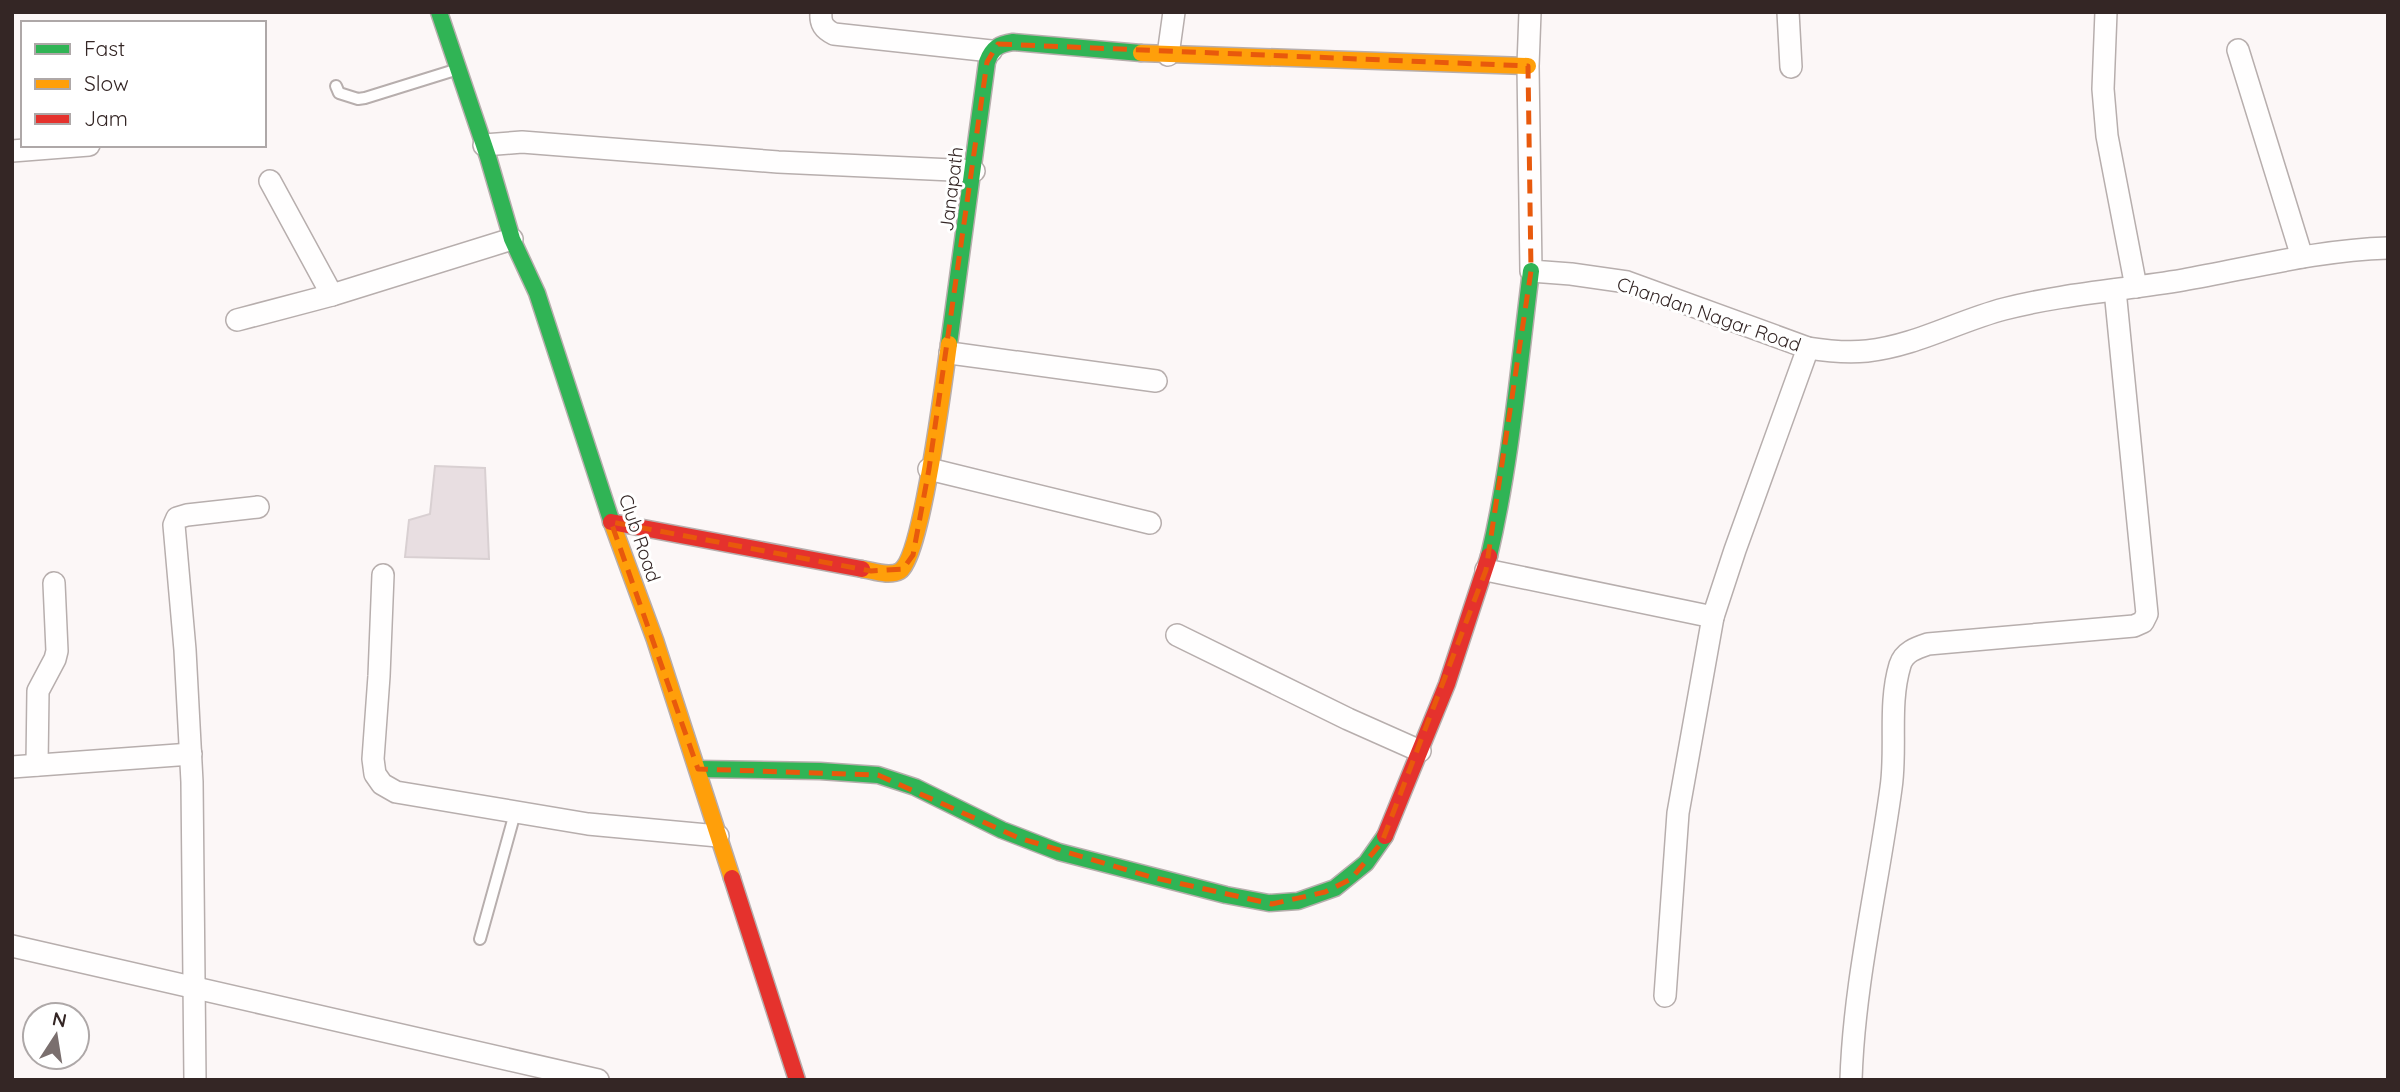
<svg xmlns="http://www.w3.org/2000/svg" width="2400" height="1092" viewBox="0 0 2400 1092" font-family="Quicksand,sans-serif">
<style>
.building{fill:#e8dee1;stroke:#d9d0d2;stroke-width:2}
.lines{fill:none;stroke-linecap:round;stroke-linejoin:round}
.lane-casing{stroke:#b7aead;stroke-width:14}
.street-casing{stroke:#b7aead;stroke-width:24}
.fast-casing{stroke:#b7aead;stroke-width:19}
.slow-casing{stroke:#b7aead;stroke-width:19}
.jam-casing{stroke:#b7aead;stroke-width:19}
.lane{stroke:#fffefe;stroke-width:10}
.street{stroke:#fffefe;stroke-width:21}
.fast{stroke:#30b455;stroke-width:16}
.slow{stroke:#ff9f0a;stroke-width:16}
.jam{stroke:#e5322d;stroke-width:16}
.marked{fill:none;stroke:#e8590c;stroke-width:5;stroke-dasharray:14 9;stroke-linejoin:round}
.labels{text-anchor:middle;stroke-width:6;stroke-linejoin:round;paint-order:stroke}
.street-label{font-size:19px;fill:#342625;stroke:#fff}
</style>
<rect width="100%" height="100%" fill="#fcf7f7"/>
<!-- building -->
<polygon class="building" points="435,466 485,468 489,559 405,557 409,520 430,514"/>
<g class="lines">
<defs>
<g id="lane">
<polyline points="336,86 339,93 358,99 365,98 455,70"/>
<polyline points="480,939 515,813"/>
</g>
<g id="street">
<path d="M821,12C820,24 824,29 834,34L991,51"/>
<path d="M1530,12L1528,66L1531,271L1571,274L1627,282L1808,348C1827,351 1847,353 1867,351C1915,346 1958,321 2004,309C2062,294 2123,290 2183,280C2251,268 2318,250 2388,248"/>
<polyline points="1788,12 1791,67"/>
<polyline points="2106,12 2103,89 2107,136 2136,287"/>
<polyline points="2238,50 2302,257"/>
<polyline points="1168,55 1174,12"/>
<polyline points="484,145 522,142 778,162 974,171"/>
<polyline points="12,151 89,145"/>
<polyline points="270,181 332,295"/>
<polyline points="237,320 332,295 512,239"/>
<polyline points="950,353 1156,381"/>
<polyline points="929,469 1150,523"/>
<polyline points="1486,570 1713,617"/>
<polyline points="383,575 379,676 373,759 375,774 382,784 396,792 588,824 718,836"/>
<polyline points="1177,635 1348,719 1420,751"/>
<polyline points="37,765 38,691 55,659 57,651 54,583"/>
<polyline points="12,767 191,754"/>
<polyline points="12,946 598,1080"/>
<polyline points="1665,996 1678,813 1713,617 1735,550 1808,348"/>
<polyline points="195,1080 192,782 185,650 174,525 177,518 187,515 258,507"/>
<path d="M1851,1080C1854,982 1878,885 1891,788C1897,748 1888,705 1900,665C1904,652 1916,648 1928,644L2134,626L2143,622L2147,614L2115,290"/>
</g>
<g id="fast">
<polyline points="439,12 488,157 512,239 537,293 612,523"/>
<path d="M949,344L987,62C992,48 999,44 1013,42L1141,53"/>
<path d="M1489,556C1511,463 1519,366 1531,271"/>
<polyline points="698,769 820,771 878,775 915,787 1002,830 1059,852 1226,895 1269,903 1298,901 1335,888 1366,863 1385,836"/>
</g>
<g id="slow">
<polyline points="1141,53 1528,66"/>
<polyline points="612,523 655,640 732,878"/>
<path d="M862,569C874,571 889,577 900,571C922,556 944,379 949,344"/>
</g>
<g id="jam">
<polyline points="611,522 862,569"/>
<polyline points="1385,836 1447,684 1489,556"/>
<polyline points="732,878 797,1080"/>
</g>
</defs>
<!-- lane casing -->
<use href="#lane" class="lane-casing"/>
<!-- street casing -->
<use href="#street" class="street-casing"/>
<!-- fast casing -->
<use href="#fast" class="fast-casing"/>
<!-- slow casing -->
<use href="#slow" class="slow-casing"/>
<!-- jam casing -->
<use href="#jam" class="jam-casing"/>
<!-- lane -->
<use href="#lane" class="lane"/>
<!-- street -->
<use href="#street" class="street"/>
<!-- fast -->
<use href="#fast" class="fast"/>
<!-- slow -->
<use href="#slow" class="slow"/>
<!-- jam -->
<use href="#jam" class="jam"/>
</g>
<!-- marked area -->
<path class="marked" d="M998,44L1528,66L1531,271L1486,570L1382,842L1351,879L1325,892L1272,904L1151,877L1019,838L878,775L698,769L611,522L871,571L903,569L913,555L929,469L987,62Z"/>
<g class="labels">
<!-- street labels -->
<g class="street-label">
<text transform="translate(951 189) rotate(-83)" y="7">Janapath</text>
<text transform="translate(1709 314) rotate(19)" y="7">Chandan Nagar Road</text>
<text transform="translate(640 538) rotate(71)" y="7">Club Road</text>
</g>
</g>
<!-- border -->
<rect width="2400" height="1092" fill="none" stroke="#342625" stroke-width="28"/>
<!-- legend -->
<rect x="21" y="21" width="245" height="126" fill="#ffffff" stroke="#aea8a8" stroke-width="2"/>
<rect x="35" y="44" width="35" height="10" fill="#30b455" stroke="#aea8a8" stroke-width="2"/>
<text x="84" y="56" font-size="21" fill="#342625">Fast</text>
<rect x="35" y="79" width="35" height="10" fill="#ff9f0a" stroke="#aea8a8" stroke-width="2"/>
<text x="84" y="91" font-size="21" fill="#342625">Slow</text>
<rect x="35" y="114" width="35" height="10" fill="#e5322d" stroke="#aea8a8" stroke-width="2"/>
<text x="84" y="126" font-size="21" fill="#342625">Jam</text>
<!-- north arrow -->
<g transform="translate(56 1036) rotate(12)"><circle r="33" fill="#ffffff" stroke="#aea8a8" stroke-width="2"/>
<path d="M0-5L12 26L0 18L-12 26Z" fill="#7a6f6e"/>
<text y="-10" font-size="19" font-weight="bold" text-anchor="middle" fill="#342625">N</text>
</g>
</svg>
